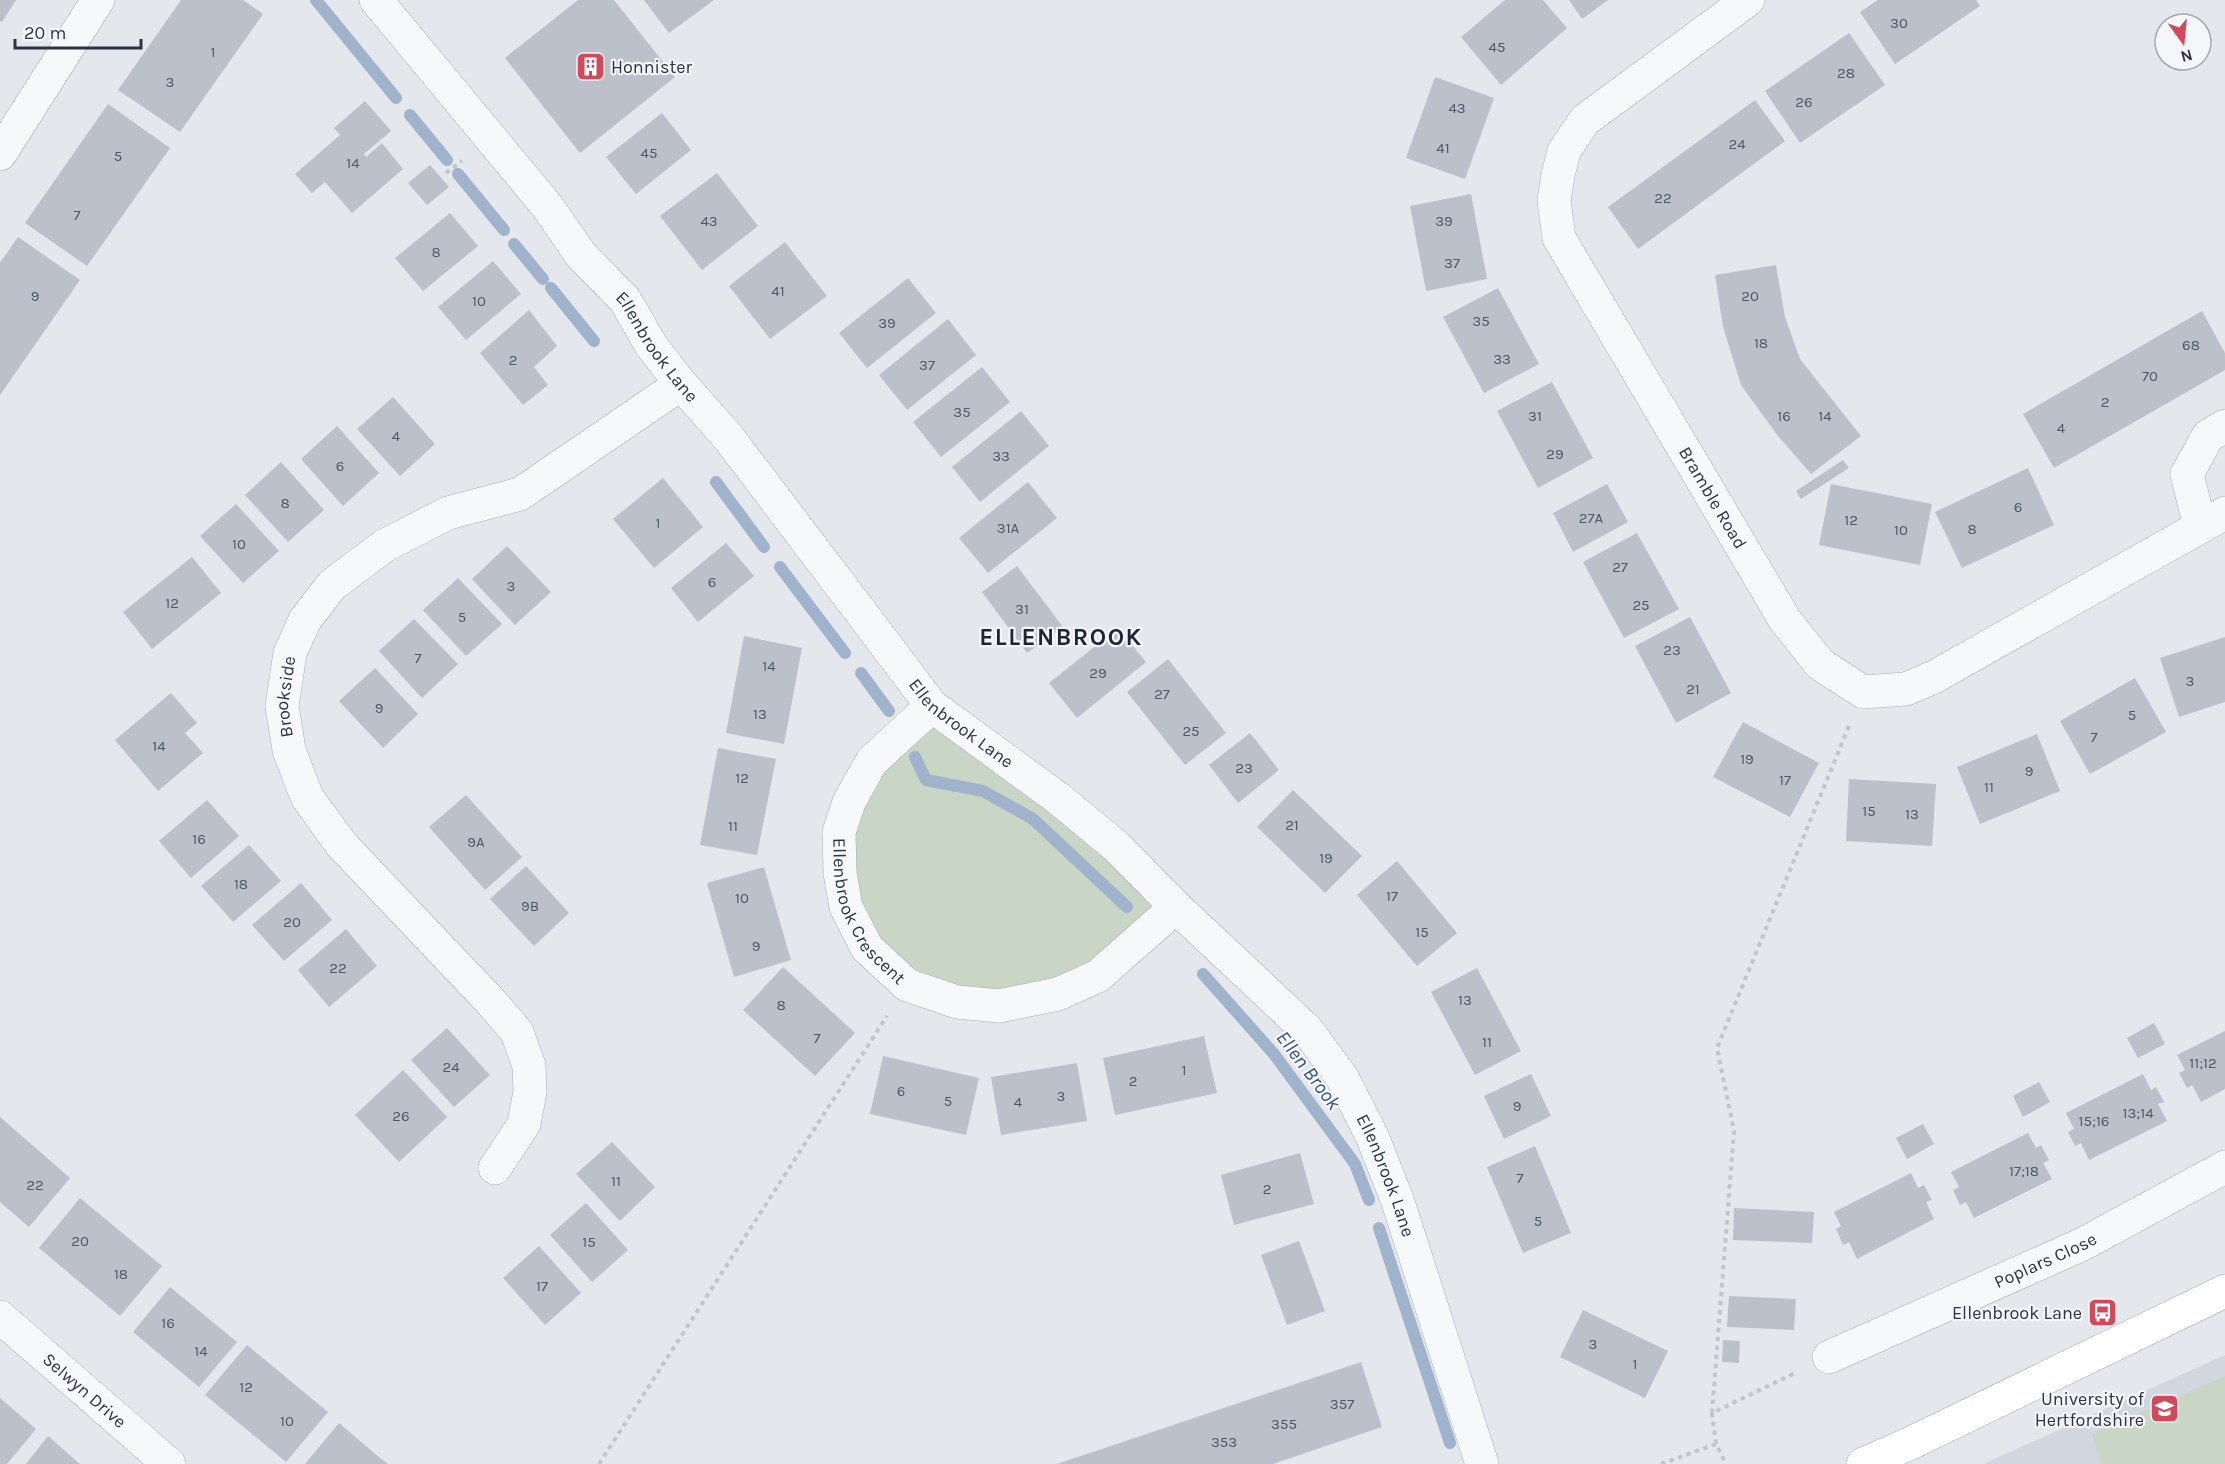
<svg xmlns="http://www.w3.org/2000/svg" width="2225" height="1464" viewBox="0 0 2225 1464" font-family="Karla,sans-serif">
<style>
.built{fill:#d2d6de}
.green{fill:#c9d6c5}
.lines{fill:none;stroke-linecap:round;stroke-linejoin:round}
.stream{stroke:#9fb4cc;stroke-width:12}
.building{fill:#bbc0ca}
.minor-casing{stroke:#a9aeb7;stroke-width:34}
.primary-casing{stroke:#a3abb8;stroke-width:34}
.path{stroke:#c2c5cb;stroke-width:4;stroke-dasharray:4.5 4.5;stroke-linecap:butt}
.minor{stroke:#f7f8fa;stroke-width:33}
.primary{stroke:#fff;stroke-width:33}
.labels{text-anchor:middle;stroke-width:4.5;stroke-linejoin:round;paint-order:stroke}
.number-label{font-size:15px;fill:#4f5766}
.poi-label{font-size:18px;fill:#2b3445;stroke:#f4f6f9;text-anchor:end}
.street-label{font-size:18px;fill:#2b3445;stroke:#f4f6f9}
.water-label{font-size:20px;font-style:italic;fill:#34527a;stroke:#f4f6f9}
.district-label{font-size:24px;font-weight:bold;letter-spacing:1.5px;fill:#1d2536;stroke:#f4f6f9}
</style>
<rect width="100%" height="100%" fill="#e4e7ec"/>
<!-- built -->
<polygon class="built" points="2225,1355 2225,1464 1983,1464"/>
<!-- green -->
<g class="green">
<polygon points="932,706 1176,907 1058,994 907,985 846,907 849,802"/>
<polygon points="2225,1376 2225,1464 2101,1464 2092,1434"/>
</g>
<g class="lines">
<!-- stream -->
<g class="stream">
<polyline points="316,0 396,98"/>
<polyline points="410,115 447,160"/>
<polyline points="458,174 504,230"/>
<polyline points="514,244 543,279"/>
<polyline points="551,288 594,341"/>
<polyline points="716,482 764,547"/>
<polyline points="780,567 845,653"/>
<polyline points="861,673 889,711"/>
<polyline points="915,757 926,780 983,791 1033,819 1127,907"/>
<polyline points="1203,974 1274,1054 1355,1164 1369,1200"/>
<polyline points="1379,1228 1450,1443"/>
</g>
</g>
<!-- building -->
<g class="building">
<polygon points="0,0 16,0 2,22 0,21"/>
<polygon points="181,0 243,0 263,14 180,132 118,90"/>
<polygon points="578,0 614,0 675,77 580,153 505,58"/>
<polygon points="644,0 714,0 669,33"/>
<polygon points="1505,0 1543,0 1567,28 1501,85 1461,37"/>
<polygon points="1569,0 1608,0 1582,19"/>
<polygon points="1878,0 1976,0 1980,6 1895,64 1860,12"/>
<polygon points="1849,33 1885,85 1800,143 1765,91"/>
<polygon points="1435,77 1494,98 1465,179 1406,158"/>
<polygon points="1755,100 1785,141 1638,249 1608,207"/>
<polygon points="365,101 391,131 364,154 366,157 382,143 403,169 352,213 325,182 312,193 295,174 340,135 334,128"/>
<polygon points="108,104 170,148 87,266 25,223"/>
<polygon points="662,113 691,150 636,194 606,157"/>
<polygon points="430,165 449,187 427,205 408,183"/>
<polygon points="717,173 758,226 702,270 660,216"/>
<polygon points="1471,194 1487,279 1426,291 1410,206"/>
<polygon points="450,213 478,246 423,291 395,258"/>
<polygon points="18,237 80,280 0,395 0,263"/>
<polygon points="785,242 827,296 770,339 729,286"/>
<polygon points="493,261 521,294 466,340 438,307"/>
<polygon points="1776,265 1785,317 1800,359 1861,436 1811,474 1778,436 1741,385 1723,327 1715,275"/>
<polygon points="908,278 936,313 867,368 839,333"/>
<polygon points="1498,288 1539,364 1484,393 1443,317"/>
<polygon points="529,310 557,346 534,367 548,385 523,405 480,353"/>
<polygon points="2202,311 2225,353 2225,370 2054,468 2023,414"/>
<polygon points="948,319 976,355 907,410 879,375"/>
<polygon points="982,367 1010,402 941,457 913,422"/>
<polygon points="1552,382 1593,458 1538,488 1497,411"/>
<polygon points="393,397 435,444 400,476 357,429"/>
<polygon points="1021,411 1049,446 980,502 952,467"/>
<polygon points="337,426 379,473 343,506 301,459"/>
<polygon points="1843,460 1849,468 1801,499 1796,491"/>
<polygon points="281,462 324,510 288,542 245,495"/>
<polygon points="2028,468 2054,525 1962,568 1935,512"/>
<polygon points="663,478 703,527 654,568 613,519"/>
<polygon points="1028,482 1057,518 988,573 959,538"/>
<polygon points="1607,484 1628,522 1573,552 1553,513"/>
<polygon points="1831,484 1932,504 1920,565 1819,545"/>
<polygon points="236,504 279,551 243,583 200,536"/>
<polygon points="1637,533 1679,609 1624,638 1583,562"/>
<polygon points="726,543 754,576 698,622 671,588"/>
<polygon points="507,546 551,592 515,625 472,579"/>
<polygon points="192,557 221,593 152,649 123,612"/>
<polygon points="1017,566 1063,627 1027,653 982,592"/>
<polygon points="458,578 502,624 466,656 423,610"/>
<polygon points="1690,617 1731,693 1676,723 1635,646"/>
<polygon points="414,619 458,664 422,698 379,651"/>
<polygon points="1118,628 1146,662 1077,718 1049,683"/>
<polygon points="744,636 802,648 784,744 726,733"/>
<polygon points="2225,637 2225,702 2179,717 2160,658"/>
<polygon points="1168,659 1226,733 1185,765 1127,692"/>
<polygon points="375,668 418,714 383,748 339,701"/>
<polygon points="2135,678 2166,732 2090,774 2060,721"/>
<polygon points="171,693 197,723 185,733 203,753 158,791 115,740"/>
<polygon points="1743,722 1819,763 1790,817 1713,777"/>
<polygon points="1250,733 1279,770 1238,803 1209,765"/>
<polygon points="2037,734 2060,791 1980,824 1957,767"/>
<polygon points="718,748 776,759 757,855 700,845"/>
<polygon points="1849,779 1936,784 1932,846 1846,841"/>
<polygon points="1293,790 1362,856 1325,893 1257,827"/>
<polygon points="466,795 522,857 485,890 429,827"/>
<polygon points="207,800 239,836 191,878 159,841"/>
<polygon points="249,845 281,881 233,922 201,886"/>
<polygon points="1397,861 1457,933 1417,966 1357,895"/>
<polygon points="526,866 569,913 534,946 490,899"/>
<polygon points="764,867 791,960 734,977 707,883"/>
<polygon points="301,883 332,920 284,961 252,925"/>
<polygon points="346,929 377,966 329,1007 298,970"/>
<polygon points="783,967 855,1033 815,1076 743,1010"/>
<polygon points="1477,968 1521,1051 1475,1075 1431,992"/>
<polygon points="2154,1023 2165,1044 2138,1058 2127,1038"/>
<polygon points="447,1028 490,1075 454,1107 411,1060"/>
<polygon points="2225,1031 2225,1089 2201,1102 2192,1085 2187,1088 2179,1073 2185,1070 2177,1055"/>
<polygon points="1204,1036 1217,1093 1115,1115 1103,1058"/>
<polygon points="883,1056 979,1078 966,1135 870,1114"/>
<polygon points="1077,1063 1087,1121 1001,1135 991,1077"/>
<polygon points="403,1070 447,1117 399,1162 355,1115"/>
<polygon points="1531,1074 1551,1116 1504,1139 1484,1096"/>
<polygon points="2143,1074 2151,1090 2156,1087 2164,1102 2158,1104 2167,1121 2089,1160 2081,1143 2075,1146 2068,1132 2074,1129 2066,1113"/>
<polygon points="2039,1082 2050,1102 2023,1117 2013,1096"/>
<polygon points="0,1117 70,1178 29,1227 0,1202"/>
<polygon points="1923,1124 1934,1144 1907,1159 1896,1138"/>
<polygon points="2028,1133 2036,1148 2041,1145 2049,1160 2043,1163 2052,1179 1974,1218 1966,1202 1960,1205 1953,1190 1959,1187 1951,1172"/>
<polygon points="612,1142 655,1187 620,1221 576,1174"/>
<polygon points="1535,1146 1571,1233 1523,1253 1487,1167"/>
<polygon points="1300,1153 1314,1204 1234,1225 1221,1175"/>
<polygon points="1911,1173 1918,1188 1924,1185 1932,1200 1926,1202 1934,1219 1857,1259 1849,1242 1843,1245 1836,1229 1841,1226 1834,1212"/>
<polygon points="80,1198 162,1266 120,1316 39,1248"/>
<polygon points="586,1203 628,1250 592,1282 550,1235"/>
<polygon points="1734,1208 1814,1212 1812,1243 1733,1240"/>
<polygon points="1299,1241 1325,1311 1287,1325 1261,1255"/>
<polygon points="539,1246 581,1293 545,1325 503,1278"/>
<polygon points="170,1287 237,1342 199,1387 133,1332"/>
<polygon points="1729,1296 1796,1299 1794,1330 1727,1327"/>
<polygon points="1583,1310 1668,1351 1645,1398 1560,1357"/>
<polygon points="1723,1340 1740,1341 1739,1363 1722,1362"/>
<polygon points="247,1345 328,1412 286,1462 205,1395"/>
<polygon points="1361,1362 1382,1427 1273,1464 1057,1464"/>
<polygon points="0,1398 36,1429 7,1464 0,1464"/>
<polygon points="339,1423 380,1458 388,1464 305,1464"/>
<polygon points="48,1436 80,1464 26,1464"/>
</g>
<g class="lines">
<defs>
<g id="minor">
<path id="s1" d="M376,0L547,206L581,255L625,300L651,345L681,384L728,437L932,706L1059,799L1116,846L1176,907L1308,1031L1343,1079L1372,1136L1398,1202L1482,1464"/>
<path id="s2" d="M1748,0L1585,120L1564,151L1558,175L1554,201L1559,238L1785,620L1820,664L1863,692L1906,689L1934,677L2225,513"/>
<polyline points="0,154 98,0"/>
<polyline points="2200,527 2187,474 2208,436 2225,426"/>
<path id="s3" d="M932,706L872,761L849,802L839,832L840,873L846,907L867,948L907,985L957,1002L999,1006L1058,994L1098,976L1176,907"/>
<path id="s4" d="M495,1168L524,1124L530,1092L529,1066L517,1032L492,1003L341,844L307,797L289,750L282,706L290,653L305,620L332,585L384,546L448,513L520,494L681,384"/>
<path id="s5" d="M0,1317L169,1464"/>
<path id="s6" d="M1829,1357L2083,1244L2225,1167"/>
</g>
<polyline id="primary" points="1863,1464 1911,1443 2225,1291"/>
</defs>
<!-- minor casing -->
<use href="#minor" class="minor-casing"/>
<!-- primary casing -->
<use href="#primary" class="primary-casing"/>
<!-- path -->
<g class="path">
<polyline points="446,173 462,161"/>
<polyline points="1712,1413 1734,1131 1717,1048 1849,726"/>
<polyline points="1716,1444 1712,1413 1797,1372"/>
<polyline points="599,1464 887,1016"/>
<polyline points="1661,1464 1716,1444 1726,1464"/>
</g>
<!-- minor -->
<use href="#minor" class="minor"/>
<!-- primary -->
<use href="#primary" class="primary"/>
</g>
<!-- icons -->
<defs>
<symbol id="building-square" viewBox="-11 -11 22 22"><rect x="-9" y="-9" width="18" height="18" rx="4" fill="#d1495b" stroke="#f4f6f9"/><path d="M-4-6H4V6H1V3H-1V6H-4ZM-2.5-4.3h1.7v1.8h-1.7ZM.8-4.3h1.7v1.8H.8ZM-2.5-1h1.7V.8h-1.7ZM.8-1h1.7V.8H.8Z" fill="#fff"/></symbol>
<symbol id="bus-square" viewBox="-11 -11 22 22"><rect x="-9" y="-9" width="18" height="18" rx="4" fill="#d1495b" stroke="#f4f6f9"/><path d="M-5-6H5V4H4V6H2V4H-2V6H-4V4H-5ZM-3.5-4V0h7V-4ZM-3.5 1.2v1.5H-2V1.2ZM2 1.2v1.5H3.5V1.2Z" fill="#fff"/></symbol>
<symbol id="university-square" viewBox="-11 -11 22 22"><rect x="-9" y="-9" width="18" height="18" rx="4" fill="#d1495b" stroke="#f4f6f9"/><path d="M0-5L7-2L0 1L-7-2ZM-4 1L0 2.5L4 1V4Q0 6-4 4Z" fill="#fff"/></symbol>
</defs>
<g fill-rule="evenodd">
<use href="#building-square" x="574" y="50" width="33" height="33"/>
<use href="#bus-square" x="2086" y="1296" width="33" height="33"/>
<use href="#university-square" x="2148" y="1392" width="33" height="33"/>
</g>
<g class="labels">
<!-- number labels -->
<g class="number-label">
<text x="1899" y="28">30</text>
<text x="1497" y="52">45</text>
<text x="213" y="57">1</text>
<text x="1846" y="78">28</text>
<text x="170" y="87">3</text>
<text x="1804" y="107">26</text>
<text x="1457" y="113">43</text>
<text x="1737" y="149">24</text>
<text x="1443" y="153">41</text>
<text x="649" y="158">45</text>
<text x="118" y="161">5</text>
<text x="353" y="168">14</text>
<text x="1663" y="203">22</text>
<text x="77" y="220">7</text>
<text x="709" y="226">43</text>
<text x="1444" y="226">39</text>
<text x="436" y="257">8</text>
<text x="1452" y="268">37</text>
<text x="778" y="296">41</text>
<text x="35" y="301">9</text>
<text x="1750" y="301">20</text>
<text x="479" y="306">10</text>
<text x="1481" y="326">35</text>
<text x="887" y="328">39</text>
<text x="1761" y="348">18</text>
<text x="2191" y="350">68</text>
<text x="1502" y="364">33</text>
<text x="513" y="365">2</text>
<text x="927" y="370">37</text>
<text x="2150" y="381">70</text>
<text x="2105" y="407">2</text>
<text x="962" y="417">35</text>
<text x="1535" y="421">31</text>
<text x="1784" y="421">16</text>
<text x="1825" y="421">14</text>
<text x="2061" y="433">4</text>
<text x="396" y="441">4</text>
<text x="1555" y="459">29</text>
<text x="1001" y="461">33</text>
<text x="340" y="471">6</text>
<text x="285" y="508">8</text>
<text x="2018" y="512">6</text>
<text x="1591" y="523">27A</text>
<text x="1851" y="525">12</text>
<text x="658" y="528">1</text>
<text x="1008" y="533">31A</text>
<text x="1972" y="534">8</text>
<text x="1901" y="535">10</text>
<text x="239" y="549">10</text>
<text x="1620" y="572">27</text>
<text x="712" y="587">6</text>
<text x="511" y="591">3</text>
<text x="172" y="608">12</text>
<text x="1641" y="610">25</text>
<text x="1022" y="614">31</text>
<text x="462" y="622">5</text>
<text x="1672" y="655">23</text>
<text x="418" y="663">7</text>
<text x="769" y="671">14</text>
<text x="1098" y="678">29</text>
<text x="2190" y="686">3</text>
<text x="1693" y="694">21</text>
<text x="1162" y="699">27</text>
<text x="379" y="713">9</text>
<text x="760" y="719">13</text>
<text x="2132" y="720">5</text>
<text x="1191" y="736">25</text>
<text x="2094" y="742">7</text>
<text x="159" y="751">14</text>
<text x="1747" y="764">19</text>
<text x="1244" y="773">23</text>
<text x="2029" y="776">9</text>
<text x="742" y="783">12</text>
<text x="1785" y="785">17</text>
<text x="1989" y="792">11</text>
<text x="1869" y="816">15</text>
<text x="1912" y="819">13</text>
<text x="1292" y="830">21</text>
<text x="733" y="831">11</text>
<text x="199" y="844">16</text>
<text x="476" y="847">9A</text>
<text x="1326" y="863">19</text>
<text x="241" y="889">18</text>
<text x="1392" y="901">17</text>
<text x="742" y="903">10</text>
<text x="530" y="911">9B</text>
<text x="292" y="927">20</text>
<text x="1422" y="937">15</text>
<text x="756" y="951">9</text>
<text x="338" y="973">22</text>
<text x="1465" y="1005">13</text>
<text x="781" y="1010">8</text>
<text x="817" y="1043">7</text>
<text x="1487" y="1047">11</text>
<text x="2203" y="1068">11;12</text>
<text x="451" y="1072">24</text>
<text x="1184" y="1075">1</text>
<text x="1133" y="1086">2</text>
<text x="901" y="1096">6</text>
<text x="1061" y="1101">3</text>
<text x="948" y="1106">5</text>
<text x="1018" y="1107">4</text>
<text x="1517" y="1111">9</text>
<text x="2138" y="1118">13;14</text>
<text x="401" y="1121">26</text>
<text x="2094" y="1126">15;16</text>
<text x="2024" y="1176">17;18</text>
<text x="1520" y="1183">7</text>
<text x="616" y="1186">11</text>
<text x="35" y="1190">22</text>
<text x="1267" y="1194">2</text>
<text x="1538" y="1226">5</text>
<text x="80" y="1246">20</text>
<text x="589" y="1247">15</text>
<text x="121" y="1279">18</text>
<text x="542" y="1291">17</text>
<text x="168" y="1328">16</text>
<text x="1593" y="1349">3</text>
<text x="201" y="1356">14</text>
<text x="1635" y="1369">1</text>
<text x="246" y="1392">12</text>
<text x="1342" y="1409">357</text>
<text x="287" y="1426">10</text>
<text x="1284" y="1429">355</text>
<text x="1224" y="1447">353</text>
</g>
<!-- poi labels -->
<g class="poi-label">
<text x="611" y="73" text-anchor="start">Honnister</text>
<text x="2082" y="1319">Ellenbrook Lane</text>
<text x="2144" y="1405">University of<tspan x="2144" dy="21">Hertfordshire</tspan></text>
</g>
<!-- street labels -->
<g class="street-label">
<text dy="6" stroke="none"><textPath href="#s1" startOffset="447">Ellenbrook Lane</textPath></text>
<text dy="6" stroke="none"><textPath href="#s2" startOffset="630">Bramble Road</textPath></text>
<text dy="6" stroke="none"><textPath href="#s4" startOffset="567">Brookside</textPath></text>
<text dy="6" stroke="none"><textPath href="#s1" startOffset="933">Ellenbrook Lane</textPath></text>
<text dy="6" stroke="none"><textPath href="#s3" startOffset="248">Ellenbrook Crescent</textPath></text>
<text dy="6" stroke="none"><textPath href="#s1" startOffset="1563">Ellenbrook Lane</textPath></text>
<text dy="6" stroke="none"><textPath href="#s6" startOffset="237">Poplars Close</textPath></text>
<text dy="6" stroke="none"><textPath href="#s5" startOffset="112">Selwyn Drive</textPath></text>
</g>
<!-- water labels -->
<g class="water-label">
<text transform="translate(1309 1070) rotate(53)" y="7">Ellen Brook</text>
</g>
<!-- district labels -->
<g class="district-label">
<text x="1061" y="645">ELLENBROOK</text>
</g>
</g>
<!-- north arrow -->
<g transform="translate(2183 42) rotate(165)"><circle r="28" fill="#f4f6f9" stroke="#a4a8b1" stroke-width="1.5"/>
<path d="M0-4.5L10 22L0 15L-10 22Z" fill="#d1495b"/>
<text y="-9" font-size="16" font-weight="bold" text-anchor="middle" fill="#2b3445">N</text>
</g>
<!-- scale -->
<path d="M15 39v9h126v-9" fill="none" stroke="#2b3445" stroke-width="3"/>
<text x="24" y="39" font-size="18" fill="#2b3445" stroke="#f4f6f9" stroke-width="4.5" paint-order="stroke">20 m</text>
</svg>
